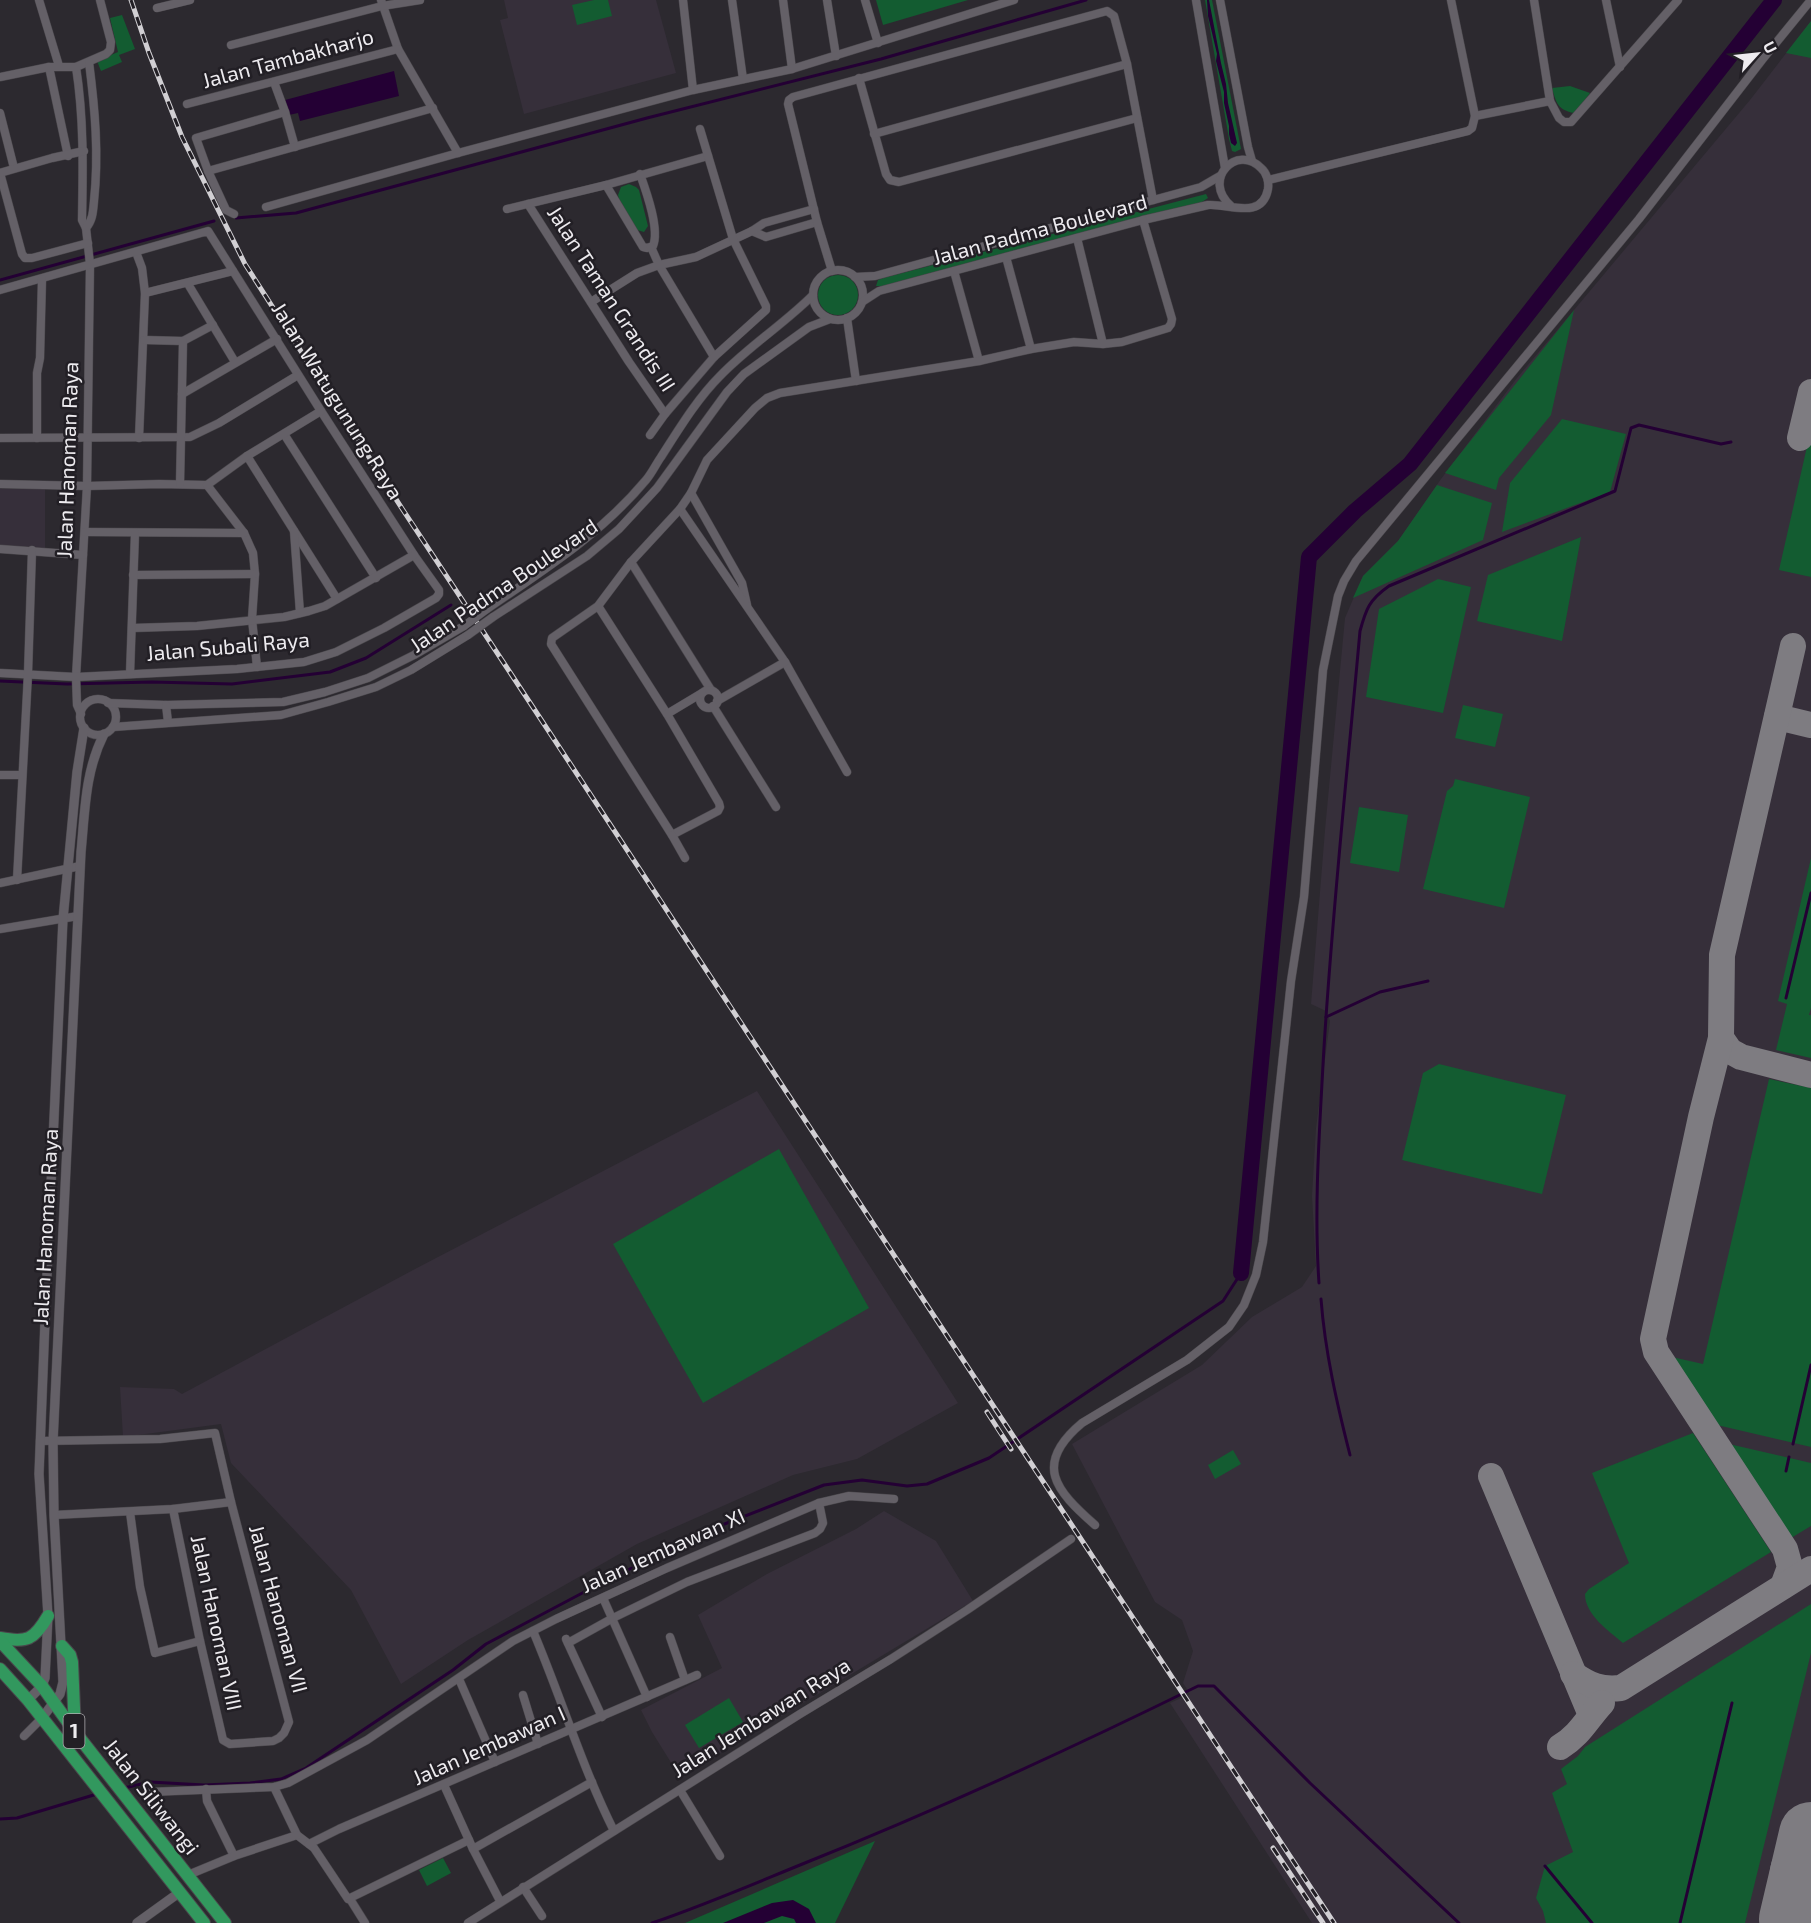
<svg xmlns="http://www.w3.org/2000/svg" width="1811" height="1923" viewBox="0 0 1811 1923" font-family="'Exo 2',sans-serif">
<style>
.built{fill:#362f3a}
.green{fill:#135c31}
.water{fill:#240034}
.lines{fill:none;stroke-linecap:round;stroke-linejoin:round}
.stream{stroke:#240034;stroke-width:3}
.river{stroke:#240034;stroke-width:16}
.taxiway{stroke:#7e7c81;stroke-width:26}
.runway{stroke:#7e7c81;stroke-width:64}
.minor-casing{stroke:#49464b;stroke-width:9}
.tertiary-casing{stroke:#49464b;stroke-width:10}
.trunk-casing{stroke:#49464b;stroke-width:14}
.minor{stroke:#646067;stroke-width:8}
.tertiary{stroke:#646067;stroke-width:9}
.trunk{stroke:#32985e;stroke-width:12}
.rail-casing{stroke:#d1cfd3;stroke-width:5}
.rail{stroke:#221f25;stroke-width:3;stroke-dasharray:9;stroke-linecap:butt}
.minor-bridge-casing{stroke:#49464b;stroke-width:9;stroke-linecap:butt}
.minor-bridge{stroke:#646067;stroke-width:8}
.labels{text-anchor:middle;stroke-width:5;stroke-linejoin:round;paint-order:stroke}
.shield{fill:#221f25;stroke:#b0aeb2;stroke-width:1.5}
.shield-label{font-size:20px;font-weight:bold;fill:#edebef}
.street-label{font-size:21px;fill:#edebef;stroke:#221f25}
</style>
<rect width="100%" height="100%" fill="#2c292f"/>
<!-- built -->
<g class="built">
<polygon points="504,0 656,0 676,73 524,114 500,20 508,18"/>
<polygon points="1811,21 1811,1923 1312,1923 1170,1703 1190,1694 1183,1683 1193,1651 1182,1620 1155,1602 1072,1444 1202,1365 1252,1317 1302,1287 1316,1266 1312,1196 1316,1128 1330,1021 1326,1011 1311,1004 1325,830 1345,618 1363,576 1398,541 1441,479 1517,378 1750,100"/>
<polygon points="0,488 45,489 45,551 0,547"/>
<polygon points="757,1091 958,1403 857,1459 793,1475 637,1544 468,1640 401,1684 351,1590 231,1463 221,1424 123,1437 120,1387 174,1389 182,1394 415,1269"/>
<polygon points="884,1511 936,1541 973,1601 680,1777 652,1732 641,1710 722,1668 698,1615 767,1574 856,1529"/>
</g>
<!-- green -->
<g class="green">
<polygon points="594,0 608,0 612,16 577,25 572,5"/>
<polygon points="876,0 968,0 883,25"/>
<polygon points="1205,0 1212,0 1241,149 1235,152 1232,151 1229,139"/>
<polygon points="122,15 135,49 119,55 122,62 101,71 97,61 118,52 110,18"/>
<polygon points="1811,21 1811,58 1786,53"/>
<path d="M1570,86L1590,93L1578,110L1574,113C1558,110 1556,103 1552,88Z"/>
<polygon points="629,184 636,187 639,190 648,226 644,232 637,230 619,199 618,195 621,187"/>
<polygon points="1206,194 1208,198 1202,202 884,286 876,286 878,280 883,278"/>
<circle cx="838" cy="295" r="20"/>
<polygon points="1574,310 1551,415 1499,478 1496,490 1445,473"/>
<polygon points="1562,419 1626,434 1610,492 1502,532 1510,483"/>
<polygon points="1811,429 1811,577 1779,570"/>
<polygon points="1437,485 1492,503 1483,540 1353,598 1363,576 1398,541"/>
<polygon points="1581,537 1562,641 1477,621 1488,575"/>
<polygon points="1438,579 1471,587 1443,713 1366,697 1379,609"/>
<polygon points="1463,705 1503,714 1495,747 1455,738"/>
<polygon points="1455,779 1530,797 1504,908 1423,889 1447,791 1453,786"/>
<polygon points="1359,807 1408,815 1399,872 1350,863"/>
<polygon points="1811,858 1811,1008 1809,1015 1811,1015 1811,1058 1776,1050 1787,1004 1778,1001"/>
<polygon points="1439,1064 1566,1095 1542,1194 1402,1160 1423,1073"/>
<polygon points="1769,1079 1811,1088 1811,1447 1717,1425 1672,1357 1703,1364"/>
<polygon points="779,1149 869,1308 703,1403 613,1244"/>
<path d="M1693,1433L1771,1552L1623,1643C1609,1631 1585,1615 1585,1594L1589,1589L1629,1563L1592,1473Z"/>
<polygon points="1729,1444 1811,1463 1811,1526 1791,1538"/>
<polygon points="1233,1450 1241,1464 1215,1479 1208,1465"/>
<polygon points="1811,1604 1811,1653 1745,1923 1546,1923 1543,1911 1536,1898 1545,1866 1573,1852 1552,1793 1567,1784 1561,1769 1578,1756 1585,1747"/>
<polygon points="729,1698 743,1722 699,1748 685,1725"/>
<polygon points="875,1841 835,1923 685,1923"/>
<polygon points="443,1858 451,1873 427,1886 419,1870"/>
</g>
<!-- water -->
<g class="water">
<polygon points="1207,0 1209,0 1221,63 1226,84 1228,103 1237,143 1235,146 1231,143 1229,134 1229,126 1224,103 1224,92 1216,61 1217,54 1208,16"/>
<polygon points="394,71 399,96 300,121 298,113 289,115 285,100"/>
<polygon points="793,1900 809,1909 816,1923 796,1923 794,1919 782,1916 764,1923 723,1923 772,1903"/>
</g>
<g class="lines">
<!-- stream -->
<g class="stream">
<polyline points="236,218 296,213 647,118 881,59 1086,0"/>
<polyline points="0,280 214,221"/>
<polyline points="0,681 67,684 152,682 232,684 330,672 366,658 451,605"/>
<polyline points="1786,998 1811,893"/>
<polyline points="1326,1017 1380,992 1428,981"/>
<path d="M1319,1283C1314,1211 1319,1138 1323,1065C1331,921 1347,776 1360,631C1366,609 1369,600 1389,586L1615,491L1631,428L1639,425L1721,444L1731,442"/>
<path d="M1321,1299C1325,1352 1337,1404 1350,1455"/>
<polyline points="1793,1444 1811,1365"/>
<polyline points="1786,1471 1789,1457"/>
<polyline points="124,1788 150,1782 204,1785 250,1783 281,1779 306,1768 453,1670 486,1644 605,1581 717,1527 824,1485 862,1480 907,1486 927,1484 989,1458 1223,1301 1241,1273"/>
<polyline points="0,1819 17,1818 97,1794"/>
<polyline points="1545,1866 1592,1923"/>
<path d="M652,1923C702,1906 751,1885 800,1865C935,1811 1068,1750 1198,1686H1214L1310,1783L1459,1923"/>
<polyline points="1680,1923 1732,1703"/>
</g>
<!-- river -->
<polyline class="river" points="1241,1273 1309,557 1355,511 1410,464 1774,0"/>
<!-- taxiway -->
<g class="taxiway">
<polyline points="1800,438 1811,392"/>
<polyline points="1777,717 1811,725"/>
<polyline points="1721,1038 1730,1051 1741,1057 1811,1075"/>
<polyline points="1491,1476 1591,1715"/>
<polyline points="1783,1586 1790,1567 1785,1549 1656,1352 1653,1339 1701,1117 1721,1038 1722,955 1793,646"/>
<path d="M1573,1674C1591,1686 1600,1690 1621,1688L1811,1569"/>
<path d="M1560,1747C1580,1735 1587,1719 1602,1703"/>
<path d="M1810,1839C1803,1845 1794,1851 1788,1858C1774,1879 1789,1904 1811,1910"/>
</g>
<!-- runway -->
<polyline class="runway" points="1791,1919 1811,1834"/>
<defs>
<g id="minor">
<polyline points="39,0 59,66"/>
<polyline points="381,0 398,49 458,153"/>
<polyline points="683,0 693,90"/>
<polyline points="732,0 743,79"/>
<polyline points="783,0 792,69"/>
<polyline points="827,0 836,56"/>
<polyline points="865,0 878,43"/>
<polyline points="1196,0 1225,168"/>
<polyline points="1220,0 1248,147 1252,161"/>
<polyline points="1534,0 1550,101"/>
<polyline points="1606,0 1620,67"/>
<polyline points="157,8 190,0"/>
<polyline points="231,45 382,6 420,0"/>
<polyline points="49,67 68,156"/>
<path d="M76,67C84,118 83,169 82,220L86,228L90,264L87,486L76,677L77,705L81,714"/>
<polyline points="0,77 49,67 76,67 106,54 110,50 111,42 100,0"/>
<polyline points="859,78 886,174 890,180 899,182 1137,118"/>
<polyline points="187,104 398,49"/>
<polyline points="285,112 295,147"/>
<polyline points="0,113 14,168"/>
<polyline points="1475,116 1550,101 1559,118 1564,122 1571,122 1678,0"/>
<polyline points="874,134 1127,64"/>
<polyline points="208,171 433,108"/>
<polyline points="0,173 22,254 25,258 32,258 88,243"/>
<polyline points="0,173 52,158 84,151"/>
<polyline points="1268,180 1468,131 1472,128 1475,116 1451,0"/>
<path d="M606,185L643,247L647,248L653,246C660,229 646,191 640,174"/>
<polyline points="528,204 629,362 665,414"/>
<polyline points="266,207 458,153 693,90 792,69 1014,0"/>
<polyline points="507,209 606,185 708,156"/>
<polyline points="234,214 226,210 208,171 196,138 285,112 274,82"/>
<path d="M86,228C93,220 93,211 94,201C99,154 95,109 89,62"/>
<polyline points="752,231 766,237 817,222"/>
<polyline points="1077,238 1103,344"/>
<polyline points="651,247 659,265 714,357"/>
<polyline points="136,252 142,268 145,293 139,438"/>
<polyline points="1006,257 1031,349"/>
<circle cx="838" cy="295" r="25"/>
<polyline points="832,271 817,222 788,104 789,100 793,97 1107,11 1114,16 1127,64 1153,200"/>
<polyline points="954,271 979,361"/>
<polyline points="855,277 875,276 1201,187 1220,176"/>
<polyline points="188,284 235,362"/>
<polyline points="0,290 208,231 321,411 414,555 439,590 439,594 436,598 384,628 336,652 304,662 237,669 76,677 0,673"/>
<polyline points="145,293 233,271"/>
<polyline points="591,302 637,273 659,265 696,257 752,231 764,223 814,209"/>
<path d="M862,302L879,291L1143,220L1208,205C1228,203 1262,221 1268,189C1269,182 1267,173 1261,168C1237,143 1201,180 1231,206"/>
<polyline points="847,318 856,381"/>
<polyline points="144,340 183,341 213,325"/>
<polyline points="182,394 277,339"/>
<polyline points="284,434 376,578"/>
<polyline points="650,435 665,414 714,357 766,310 766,306 733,239 700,129"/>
<polyline points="0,438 190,437 219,423 298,375"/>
<polyline points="37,438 37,373 40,358 42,279"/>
<polyline points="247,456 337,599"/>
<polyline points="0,484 87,486 159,484 207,485 244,533 253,553 255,574 252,619 257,667"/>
<polyline points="180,484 183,341"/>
<polyline points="207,485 247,456 321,411"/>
<polyline points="691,493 742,583 747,605"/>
<polyline points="680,509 785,662 847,772"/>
<polyline points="294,531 300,613"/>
<polyline points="85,532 244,533"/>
<polyline points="0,549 83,555"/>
<polyline points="631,562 711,690"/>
<polyline points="133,575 255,574"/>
<polyline points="598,606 667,714 719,803 720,807 718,811 672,835 551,644 552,638 598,606 631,562 680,509 691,493 707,460 755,408 767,398 780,393 979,361 1031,349 1074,342 1103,344 1122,342 1168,328 1171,324 1172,319 1143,220"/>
<path d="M487,609C545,569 600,535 646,480C652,473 656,464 661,457C679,429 697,399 720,376C749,346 784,324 813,295"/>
<polyline points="493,617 587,556 619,529 657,488 727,392 744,374 809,327 830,319"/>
<polyline points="132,628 197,626 284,617 309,611 325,606 414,555"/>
<polyline points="130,674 135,533"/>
<circle cx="709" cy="699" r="9"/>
<circle cx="98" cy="717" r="18"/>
<polyline points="717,701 785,662"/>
<polyline points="108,703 166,705 283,702 325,692 368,678 414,655 464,626"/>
<polyline points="166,705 168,722"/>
<polyline points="713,706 776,807"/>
<polyline points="667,714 702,693"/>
<polyline points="113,727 281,715 328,702 376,687 411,670 468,635"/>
<polyline points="0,775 21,775"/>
<polyline points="672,835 685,858"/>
<polyline points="17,880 28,674 32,550"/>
<polyline points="0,883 80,866"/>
<polyline points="0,929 78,916"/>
<polyline points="40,1441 160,1439 215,1433 231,1502 289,1722 284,1733 279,1738 273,1741 230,1744 223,1740 200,1641 173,1509"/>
<polyline points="130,1512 140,1587 155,1653 200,1641"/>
<polyline points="54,1515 173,1509 231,1502"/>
<path d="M1095,1525C1055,1490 1033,1464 1082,1423L1187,1360L1229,1327L1244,1305L1256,1275L1263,1242L1291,981L1304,897L1323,670L1338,596L1344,581L1356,561L1639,219L1762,60L1811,0"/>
<polyline points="603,1598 647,1697"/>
<path d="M533,1631C561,1697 582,1767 614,1831"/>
<polyline points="670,1637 685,1680"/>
<polyline points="566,1639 602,1717"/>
<polyline points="568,1643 613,1618 687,1582 815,1533 820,1529 823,1523 819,1503"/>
<polyline points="459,1679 495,1762"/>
<polyline points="523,1695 538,1744"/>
<polyline points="24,1736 42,1718"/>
<polyline points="444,1785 473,1849 500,1901"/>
<polyline points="274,1787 297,1835 314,1848 348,1899 469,1840"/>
<polyline points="206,1789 207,1801 234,1856"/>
<polyline points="680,1790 720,1856"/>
<polyline points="150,1792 274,1787 288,1783 367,1740 513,1641 556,1619 667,1568 819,1503 849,1496 894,1499"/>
<polyline points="309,1844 339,1829 697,1675"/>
<polyline points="473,1849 592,1782"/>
<polyline points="188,1875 234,1856 297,1835"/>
<polyline points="523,1887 542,1916"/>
<polyline points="350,1899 365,1923"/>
<polyline points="468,1923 800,1714 891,1659 967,1610 1071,1539"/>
</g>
<g id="tertiary">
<polyline points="28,1700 42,1686 45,1678 48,1616 39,1474 46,1296 63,919 77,772 84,728"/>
<path d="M42,1718L60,1694L63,1682L54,1515L53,1442L81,852C85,811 85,771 104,734"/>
<polyline points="137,1923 180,1892"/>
</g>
<g id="trunk">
<path d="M0,1638C27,1643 34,1640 48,1616"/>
<polyline points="0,1641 42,1686 75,1732 225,1923"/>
<polyline points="62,1646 70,1655 72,1662 75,1731"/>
<polyline points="0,1669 28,1700 204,1923"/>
</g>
</defs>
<!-- minor casing -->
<use href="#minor" class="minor-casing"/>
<!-- tertiary casing -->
<use href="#tertiary" class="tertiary-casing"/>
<!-- trunk casing -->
<use href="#trunk" class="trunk-casing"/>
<!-- minor -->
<use href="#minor" class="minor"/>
<!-- tertiary -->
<use href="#tertiary" class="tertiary"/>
<!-- trunk -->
<use href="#trunk" class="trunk"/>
<defs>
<g id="rail">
<polyline points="131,0 149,53 182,137 245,264 403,510 1334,1923"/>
<polyline points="987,1412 1011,1449"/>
<polyline points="1273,1848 1323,1923"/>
</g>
</defs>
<!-- rail casing -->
<use href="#rail" class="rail-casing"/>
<!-- rail -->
<use href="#rail" class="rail"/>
<defs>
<g id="minor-bridge">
<polyline points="464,626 487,609"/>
<polyline points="468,635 493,617"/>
</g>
</defs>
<!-- minor-bridge casing -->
<use href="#minor-bridge" class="minor-bridge-casing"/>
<!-- minor-bridge -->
<use href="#minor-bridge" class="minor-bridge"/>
</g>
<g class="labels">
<!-- shield labels -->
<rect class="shield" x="63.5" y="1714" width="21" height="34" rx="4.5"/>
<g class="shield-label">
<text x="74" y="1738">1</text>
</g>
<!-- street labels -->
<g class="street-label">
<text transform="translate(288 59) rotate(-15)" y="7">Jalan Tambakharjo</text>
<text transform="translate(1040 230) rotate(-15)" y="7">Jalan Padma Boulevard</text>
<text transform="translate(611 299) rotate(57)" y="7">Jalan Taman Grandis III</text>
<text transform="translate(337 401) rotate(58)" y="7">Jalan Watugunung Raya</text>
<text transform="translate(68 460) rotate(-88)" y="7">Jalan Hanoman Raya</text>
<text transform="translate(504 586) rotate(-34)" y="7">Jalan Padma Boulevard</text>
<text transform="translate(228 647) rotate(-5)" y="7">Jalan Subali Raya</text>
<text transform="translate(46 1227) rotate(-87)" y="7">Jalan Hanoman Raya</text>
<text transform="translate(663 1551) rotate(-24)" y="7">Jalan Jembawan XI</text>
<text transform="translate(278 1609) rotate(75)" y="7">Jalan Hanoman VII</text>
<text transform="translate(216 1623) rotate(78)" y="7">Jalan Hanoman VIII</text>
<text transform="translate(761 1718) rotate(-32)" y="7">Jalan Jembawan Raya</text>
<text transform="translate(489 1746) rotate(-24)" y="7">Jalan Jembawan I</text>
<text transform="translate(151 1797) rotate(52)" y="7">Jalan Siliwangi</text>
</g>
</g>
<!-- north arrow -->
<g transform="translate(1757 54) rotate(63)" stroke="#221f25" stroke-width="4.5" paint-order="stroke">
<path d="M0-4.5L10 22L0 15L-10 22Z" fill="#edebef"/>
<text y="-9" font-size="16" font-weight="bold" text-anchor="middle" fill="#edebef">U</text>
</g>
</svg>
